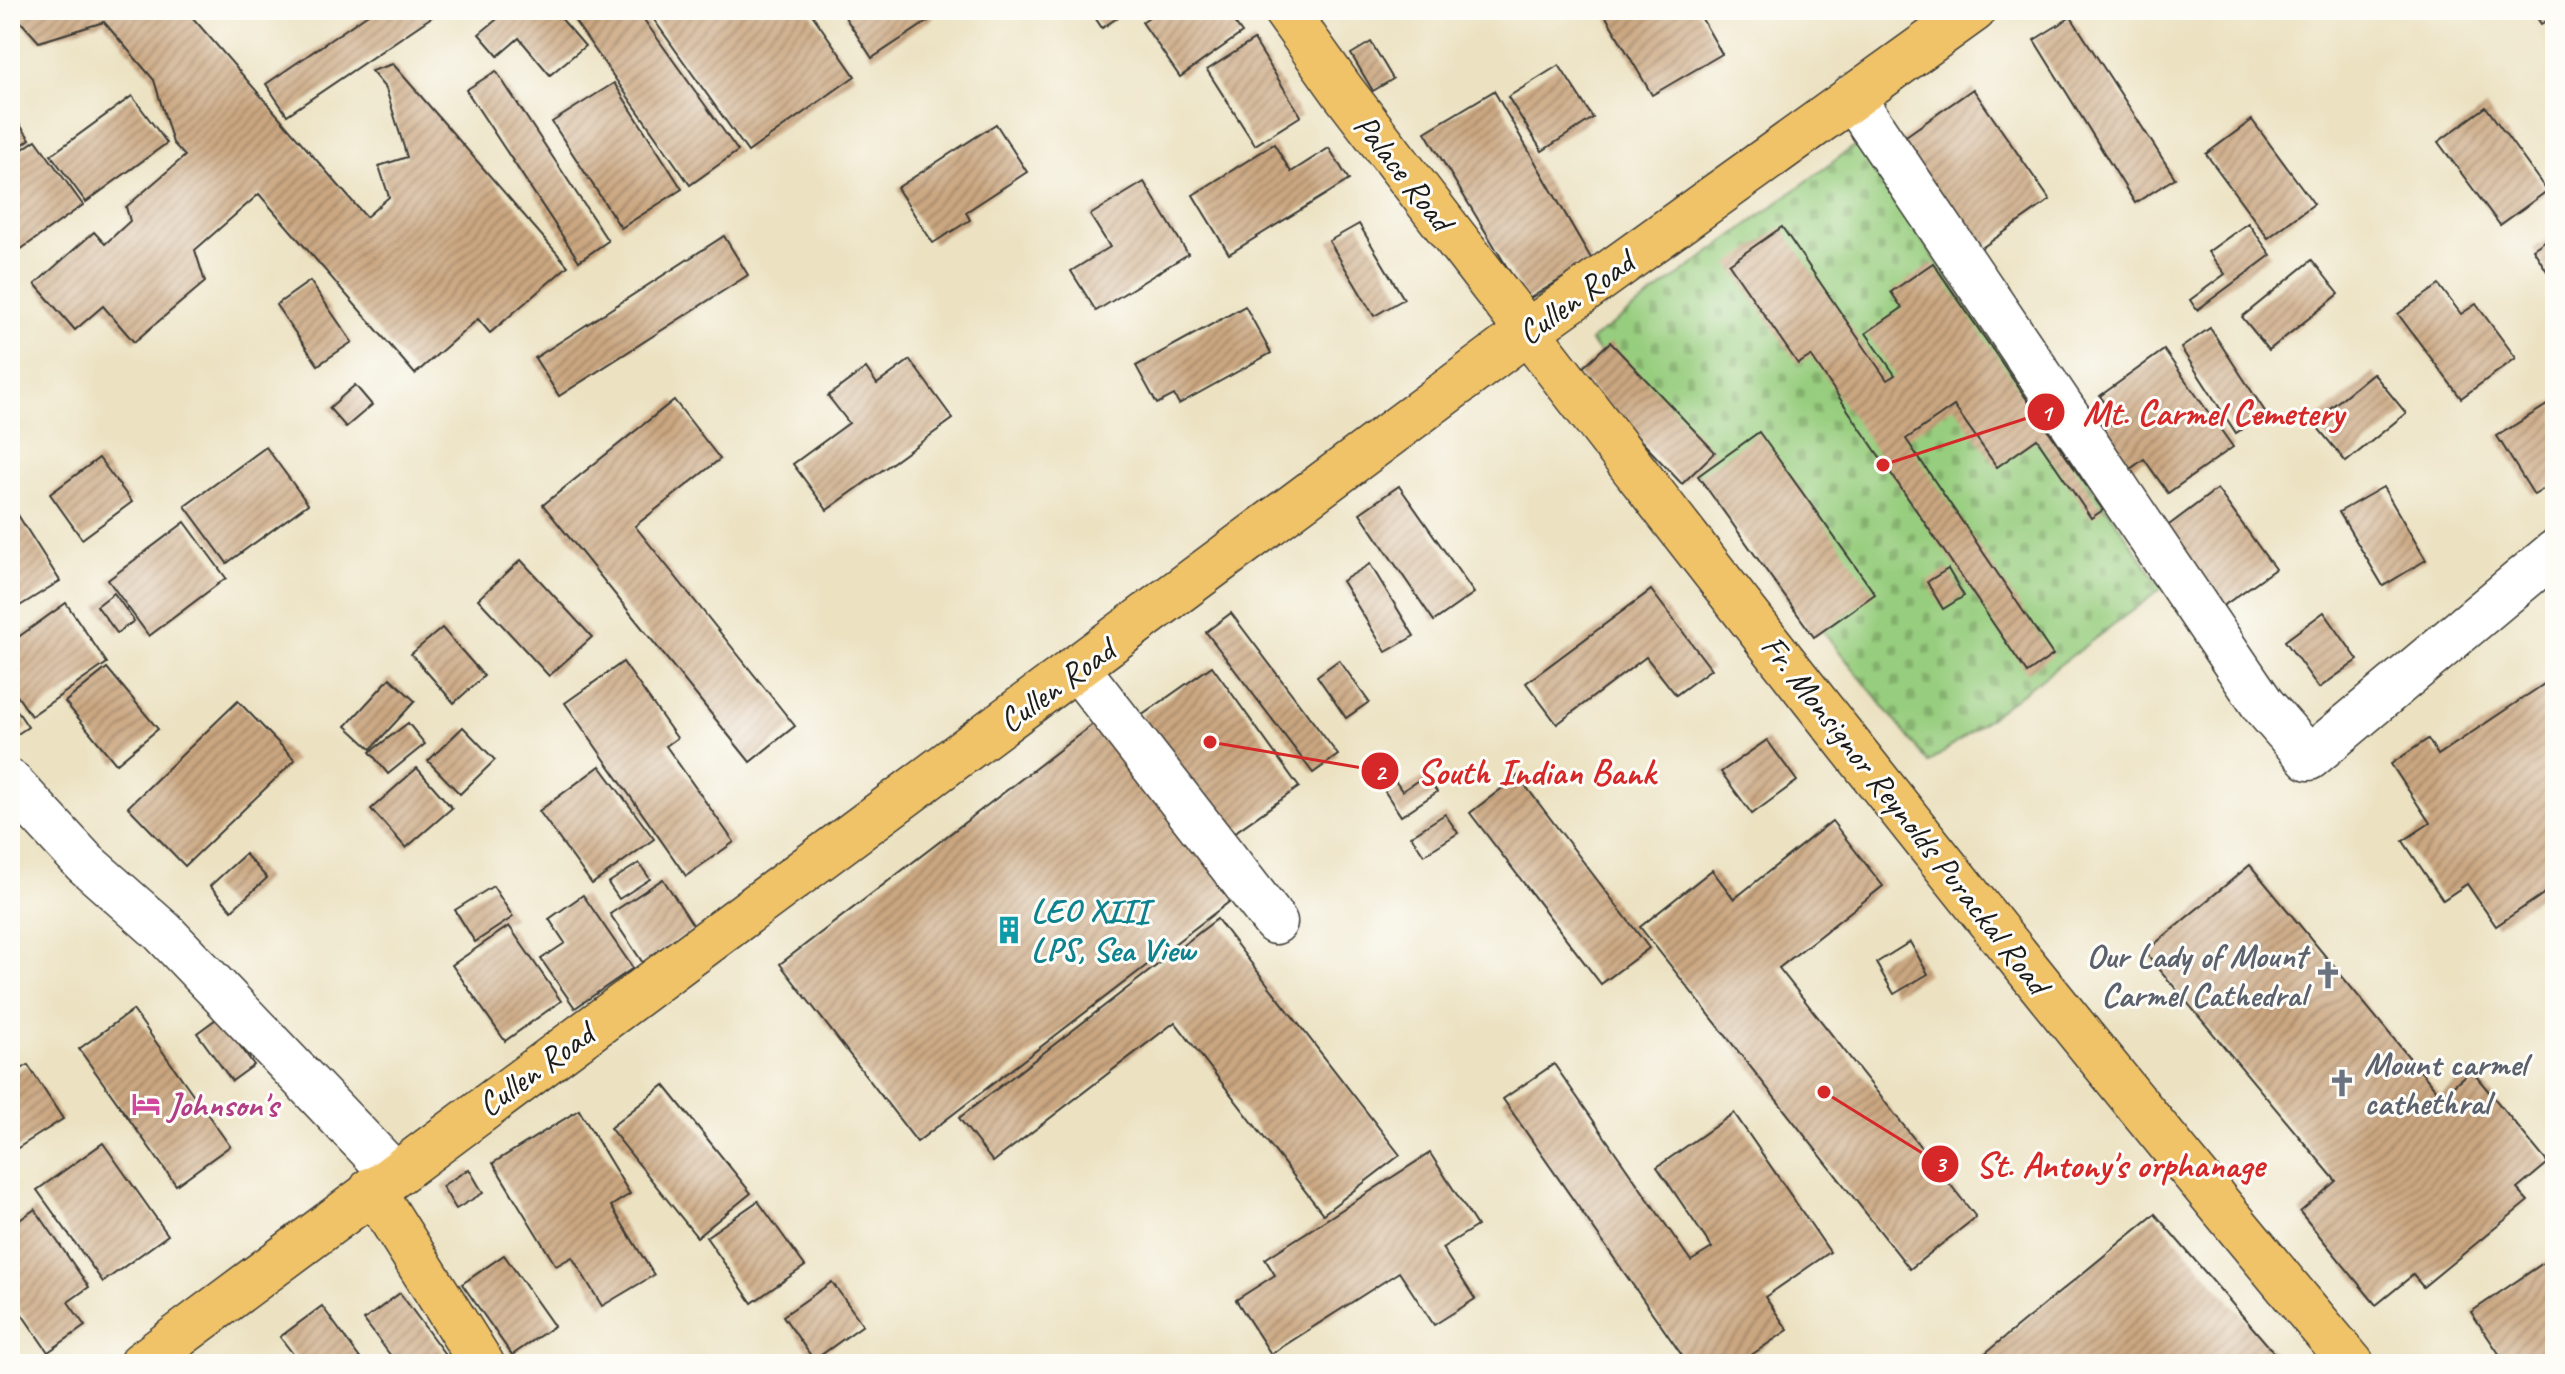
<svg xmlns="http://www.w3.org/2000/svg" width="2565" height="1374" viewBox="0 0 2565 1374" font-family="Caveat,sans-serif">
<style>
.cemetery{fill:url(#cemetery-stones);stroke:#5a744d;stroke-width:2}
.building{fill:url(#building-hatch)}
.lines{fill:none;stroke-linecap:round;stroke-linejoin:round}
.minor-casing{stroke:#3b3a35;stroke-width:47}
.major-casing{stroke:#3b3a35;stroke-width:47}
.minor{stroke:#fff;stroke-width:44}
.major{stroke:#f1c369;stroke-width:44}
.labels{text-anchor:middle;stroke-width:6;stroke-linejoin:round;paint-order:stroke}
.street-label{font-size:34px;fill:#1c1c1c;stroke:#fdfcf7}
.culture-label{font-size:34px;font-weight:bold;fill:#0d838f;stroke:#fdfcf7;text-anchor:start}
.worship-label{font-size:34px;font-weight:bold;fill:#5b616d;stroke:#fdfcf7;text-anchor:end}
.hotel-label{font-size:34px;font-weight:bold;fill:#b23c85;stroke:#fdfcf7;text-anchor:start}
.leader{fill:none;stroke:#d62828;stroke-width:3}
.callout-dot{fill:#d62828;stroke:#fdfcf7;stroke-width:3}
.mark-label{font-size:24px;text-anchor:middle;font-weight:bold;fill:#fff}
.callout-label{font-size:36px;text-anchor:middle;font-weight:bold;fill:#d62828;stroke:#fdfcf7;stroke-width:6;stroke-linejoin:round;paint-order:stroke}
</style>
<defs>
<pattern id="cemetery-stones" width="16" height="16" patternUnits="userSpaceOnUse" patternTransform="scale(2)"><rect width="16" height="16" fill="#97cd7e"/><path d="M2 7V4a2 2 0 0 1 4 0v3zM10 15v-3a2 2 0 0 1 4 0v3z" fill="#82af6c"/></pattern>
<pattern id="building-hatch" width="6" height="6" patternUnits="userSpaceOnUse" patternTransform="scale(2)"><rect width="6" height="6" fill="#cba781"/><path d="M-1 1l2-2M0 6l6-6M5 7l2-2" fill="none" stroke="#a48769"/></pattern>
</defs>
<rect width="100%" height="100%" fill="#fdfcf7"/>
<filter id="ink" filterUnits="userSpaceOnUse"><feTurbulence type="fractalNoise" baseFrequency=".0125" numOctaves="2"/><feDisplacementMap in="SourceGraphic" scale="16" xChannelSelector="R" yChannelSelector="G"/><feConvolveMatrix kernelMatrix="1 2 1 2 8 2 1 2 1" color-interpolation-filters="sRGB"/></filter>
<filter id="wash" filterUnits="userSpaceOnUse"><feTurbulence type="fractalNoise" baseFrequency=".006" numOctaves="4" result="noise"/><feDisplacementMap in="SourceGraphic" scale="32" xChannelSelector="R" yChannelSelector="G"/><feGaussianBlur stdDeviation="1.8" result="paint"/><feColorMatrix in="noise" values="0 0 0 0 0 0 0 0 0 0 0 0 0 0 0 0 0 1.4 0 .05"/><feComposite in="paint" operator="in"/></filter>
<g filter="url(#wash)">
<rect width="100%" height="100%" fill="#ece2c2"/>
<!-- cemetery -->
<polygon class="cemetery" points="1856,145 2162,588 1929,763 1590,341"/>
<g id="blocks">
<!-- building -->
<g class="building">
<polygon points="10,10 186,10 366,217 389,197 379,166 407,157 386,89 371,71 393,64 568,266 490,333 478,319 415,374 259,194 195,250 205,282 134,342 103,306 75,330 35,284 94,232 105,244 130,221 126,207 185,156 173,143 154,80 104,22 39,42"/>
<polygon points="374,10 442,10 287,115 266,84"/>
<polygon points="508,10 554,10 585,46 550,75 519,38 498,56 479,34"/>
<polygon points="567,10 637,10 738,151 690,185"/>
<polygon points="647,10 809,10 855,76 748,152"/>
<polygon points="856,10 941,10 942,12 872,58 845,17"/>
<polygon points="1090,10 1129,10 1102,28"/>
<polygon points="1159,10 1225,10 1242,33 1180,77 1142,22"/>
<polygon points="1602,10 1697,10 1722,54 1652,95"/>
<polygon points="2532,10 2555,10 2555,16 2541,24"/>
<polygon points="2071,17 2175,178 2135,203 2034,40"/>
<polygon points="1254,40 1301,116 1255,145 1207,70"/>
<polygon points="1371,42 1393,79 1373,91 1351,54"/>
<polygon points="1559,65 1593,118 1542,151 1508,97"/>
<polygon points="496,71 608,241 579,261 466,90"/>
<polygon points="614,83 682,189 621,228 552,122"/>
<polygon points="1973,89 2050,200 1973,254 1896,143"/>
<polygon points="1494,91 1592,260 1527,300 1425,132"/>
<polygon points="132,96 167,143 86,202 51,155"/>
<polygon points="2486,107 2547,191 2500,225 2438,142"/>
<polygon points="10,111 30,139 10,154"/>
<polygon points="2252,120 2314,204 2268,238 2206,154"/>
<polygon points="996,124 1027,172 966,212 970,220 933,243 897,188"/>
<polygon points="36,140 83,205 10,257 10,177 14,174 10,158"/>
<polygon points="1274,144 1291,172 1329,148 1349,180 1229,254 1193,195"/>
<polygon points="1144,182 1188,254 1096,311 1071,271 1110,247 1090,215"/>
<polygon points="2248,223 2271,255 2197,310 2190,300 2225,274 2208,252"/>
<polygon points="1359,224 1404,299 1374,316 1329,241"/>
<polygon points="1782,227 1887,380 1895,375 1866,333 1902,308 1891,292 1933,263 2103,510 2091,518 2037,439 1997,467 1954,406 1906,439 2053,655 2027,673 1811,356 1798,364 1729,264"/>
<polygon points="2555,234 2555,284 2533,249"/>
<polygon points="724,236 748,275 559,396 535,358"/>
<polygon points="2312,260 2339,294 2269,350 2242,317"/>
<polygon points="310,281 352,342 318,365 276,305"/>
<polygon points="2439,285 2461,314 2476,304 2516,358 2461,398 2398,314"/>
<polygon points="1245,306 1271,353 1179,404 1174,395 1157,404 1136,366"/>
<polygon points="2210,328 2266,413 2236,433 2181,348"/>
<polygon points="1610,342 1715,452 1682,484 1577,373"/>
<polygon points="2164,350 2233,447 2168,493 2144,459 2126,472 2098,433 2117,420 2100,396"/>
<polygon points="910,360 953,419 827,510 793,464 849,423 828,396 866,368 877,384"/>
<polygon points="2373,373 2406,413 2346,462 2313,422"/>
<polygon points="355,385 372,405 346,427 329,408"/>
<polygon points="674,400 720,459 635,526 795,726 750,762 543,505"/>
<polygon points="2555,400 2555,482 2534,495 2497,436"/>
<polygon points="1759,432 1875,594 1814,637 1698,476"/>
<polygon points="266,447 308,504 227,563 185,506"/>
<polygon points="99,458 132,502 82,539 50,494"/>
<polygon points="1399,486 1474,593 1434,621 1360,513"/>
<polygon points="2383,487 2426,560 2383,586 2339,512"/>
<polygon points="2217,489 2275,569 2223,606 2165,528"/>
<polygon points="18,515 60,581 10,612 10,520"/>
<polygon points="185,522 226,578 149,636 108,580"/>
<polygon points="521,560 592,637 549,676 478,599"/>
<polygon points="1370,564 1414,636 1386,652 1342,581"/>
<polygon points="1948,569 1964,596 1943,609 1927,582"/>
<polygon points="1651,590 1711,669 1676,695 1646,657 1557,724 1526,683"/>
<polygon points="114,593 134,621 117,633 97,606"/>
<polygon points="66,603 107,663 31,716 10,685 10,643"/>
<polygon points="2324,612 2358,660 2319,688 2285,641"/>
<polygon points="1231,613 1338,755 1313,773 1206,632"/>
<polygon points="442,628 484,676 454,703 411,654"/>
<polygon points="1339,660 1369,702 1346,718 1317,676"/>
<polygon points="623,662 677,738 666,746 734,842 686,876 565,703"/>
<polygon points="1212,666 1299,787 1228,837 1141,716"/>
<polygon points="107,668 158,729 116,764 65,702"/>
<polygon points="390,678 415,701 371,749 346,726"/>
<polygon points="2553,678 2555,886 2496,926 2467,884 2443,900 2403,841 2430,823 2391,764 2428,739 2438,755"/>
<polygon points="10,700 28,727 10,739"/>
<polygon points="238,701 295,760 185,866 128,807"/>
<polygon points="1101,718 1238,895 917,1142 780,964"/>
<polygon points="408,723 425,744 388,774 370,752"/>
<polygon points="463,727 495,760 460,794 428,761"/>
<polygon points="1767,740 1797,781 1752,814 1721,772"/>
<polygon points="1384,764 1402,791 1426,775 1437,792 1401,816 1372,772"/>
<polygon points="600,766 654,839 592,884 539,811"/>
<polygon points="417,768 452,808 406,848 371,809"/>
<polygon points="1518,776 1649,948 1601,984 1470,813"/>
<polygon points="1445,814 1458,833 1424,855 1411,836"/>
<polygon points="1832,821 1883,886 1779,968 1976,1217 1910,1269 1640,927 1712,870 1734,899"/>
<polygon points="245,854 267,878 232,910 210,886"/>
<polygon points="639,863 650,879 619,899 608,883"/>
<polygon points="2250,865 2441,1096 2471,1070 2548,1163 2517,1189 2528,1201 2423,1287 2413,1275 2376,1305 2300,1212 2336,1181 2145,952"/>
<polygon points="663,879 695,928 643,963 610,914"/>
<polygon points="493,886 513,917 475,942 455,910"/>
<polygon points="583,895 633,968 575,1008 541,959 565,943 549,919"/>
<polygon points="1217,919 1400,1155 1323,1214 1175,1022 993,1162 959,1118"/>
<polygon points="509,926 561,1001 505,1041 452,965"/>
<polygon points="1910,942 1928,974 1894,994 1876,963"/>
<polygon points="133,1010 230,1146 176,1185 79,1049"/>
<polygon points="219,1017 254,1065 232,1081 197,1033"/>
<polygon points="1554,1064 1691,1261 1712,1248 1657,1167 1734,1113 1830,1252 1765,1297 1788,1330 1738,1364 1688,1364 1503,1099"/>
<polygon points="28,1065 63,1119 10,1153 10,1076"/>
<polygon points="664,1085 751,1193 697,1237 610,1128"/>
<polygon points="579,1110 630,1194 611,1206 654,1275 602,1306 572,1257 556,1266 493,1163"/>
<polygon points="103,1143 168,1235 103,1282 37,1190"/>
<polygon points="1430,1153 1477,1226 1442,1248 1475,1299 1434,1325 1399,1272 1271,1354 1236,1300 1275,1275 1265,1259"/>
<polygon points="469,1169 483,1193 456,1209 442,1186"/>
<polygon points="758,1201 805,1266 752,1303 706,1237"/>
<polygon points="35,1209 89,1287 68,1302 85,1326 48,1352 10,1297 10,1227"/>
<polygon points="2155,1214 2284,1364 1972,1364"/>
<polygon points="504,1255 554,1326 512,1355 462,1284"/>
<polygon points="2555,1255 2555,1364 2506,1364 2471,1312"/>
<polygon points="832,1282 863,1325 814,1360 783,1316"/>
<polygon points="400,1293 452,1364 397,1364 364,1320"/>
<polygon points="322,1306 364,1364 301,1364 280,1337"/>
</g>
</g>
</g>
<g filter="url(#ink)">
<use href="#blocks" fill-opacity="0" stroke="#3b3a35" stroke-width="2"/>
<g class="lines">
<defs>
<g id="minor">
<polyline points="1852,97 2263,705 2309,758 2555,552"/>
<polyline points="1078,669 1275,922"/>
<polyline points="10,782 85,863 163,932 393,1173"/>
</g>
<g id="major">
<path d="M1285,10L1344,93C1673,522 2004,950 2352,1364"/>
<polyline points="372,1189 482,1364"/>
<polyline points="141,1364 1527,332 1974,10"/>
</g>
</defs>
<!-- minor casing -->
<use href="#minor" class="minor-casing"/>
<!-- major casing -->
<use href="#major" class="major-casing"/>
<!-- minor -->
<use href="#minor" class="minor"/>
<!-- major -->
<use href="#major" class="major"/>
</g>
</g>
<!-- icons -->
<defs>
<symbol id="building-bare" viewBox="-9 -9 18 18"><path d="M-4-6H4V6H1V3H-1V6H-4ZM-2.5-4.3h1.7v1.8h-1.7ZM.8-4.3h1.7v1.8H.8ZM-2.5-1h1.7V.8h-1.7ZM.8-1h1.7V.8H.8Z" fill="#0f9aa8" stroke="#fdfcf7" stroke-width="2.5" paint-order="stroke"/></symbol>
<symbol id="church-bare" viewBox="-9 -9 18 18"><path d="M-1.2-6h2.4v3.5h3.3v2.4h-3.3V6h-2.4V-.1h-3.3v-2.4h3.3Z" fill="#6b7280" stroke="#fdfcf7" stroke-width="2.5" paint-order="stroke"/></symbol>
<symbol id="hotel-bare" viewBox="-9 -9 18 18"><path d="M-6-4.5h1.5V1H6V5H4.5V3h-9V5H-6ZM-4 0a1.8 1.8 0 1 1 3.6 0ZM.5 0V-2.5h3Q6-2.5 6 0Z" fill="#d1479c" stroke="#fdfcf7" stroke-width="2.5" paint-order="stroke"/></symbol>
</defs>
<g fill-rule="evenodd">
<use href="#building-bare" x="989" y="910" width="40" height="40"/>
<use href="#church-bare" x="2308" y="955" width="40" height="40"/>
<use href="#church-bare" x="2322" y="1063" width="40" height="40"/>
<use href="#hotel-bare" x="126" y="1084" width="40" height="40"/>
</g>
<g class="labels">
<!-- street labels -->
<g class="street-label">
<text transform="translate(1404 172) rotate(52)" y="12">Palace Road</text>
<text transform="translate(1575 297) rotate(-36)" y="12">Cullen Road</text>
<text transform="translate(1056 685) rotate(-36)" y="12">Cullen Road</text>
<text transform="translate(1906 814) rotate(52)" y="12">Fr. Monsignor Reynolds Purackal Road</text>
<text transform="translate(535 1069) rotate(-36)" y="12">Cullen Road</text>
</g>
<!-- culture labels -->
<g class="culture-label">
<text x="1031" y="922">LEO XIII<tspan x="1031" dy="39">LPS, Sea View</tspan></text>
</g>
<!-- worship labels -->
<g class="worship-label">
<text x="2306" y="967">Our Lady of Mount<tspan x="2306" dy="39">Carmel Cathedral</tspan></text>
<text x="2364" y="1075" text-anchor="start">Mount carmel<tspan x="2364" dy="39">cathethral</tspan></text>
</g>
<!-- hotel labels -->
<g class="hotel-label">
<text x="168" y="1116">Johnson's</text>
</g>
</g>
<!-- callouts -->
<path class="leader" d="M1883 465L2046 412M1210 742L1380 771M1824 1092L1940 1164"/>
<g class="callout-dot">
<circle cx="1883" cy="465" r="8"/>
<circle cx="1210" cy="742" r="8"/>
<circle cx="1824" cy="1092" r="8"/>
<circle cx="2046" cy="412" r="20"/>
<circle cx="1380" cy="771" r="20"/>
<circle cx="1940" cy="1164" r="20"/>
</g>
<g class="mark-label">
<text x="2046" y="421">1</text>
<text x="1380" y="780">2</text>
<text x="1940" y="1172">3</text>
</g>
<g class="callout-label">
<text x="2213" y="425">Mt. Carmel Cemetery</text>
<text x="1536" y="784">South Indian Bank</text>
<text x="2120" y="1177">St. Antony's orphanage</text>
</g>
<!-- margin -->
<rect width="2565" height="1374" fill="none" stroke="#fdfcf7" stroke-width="40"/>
</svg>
